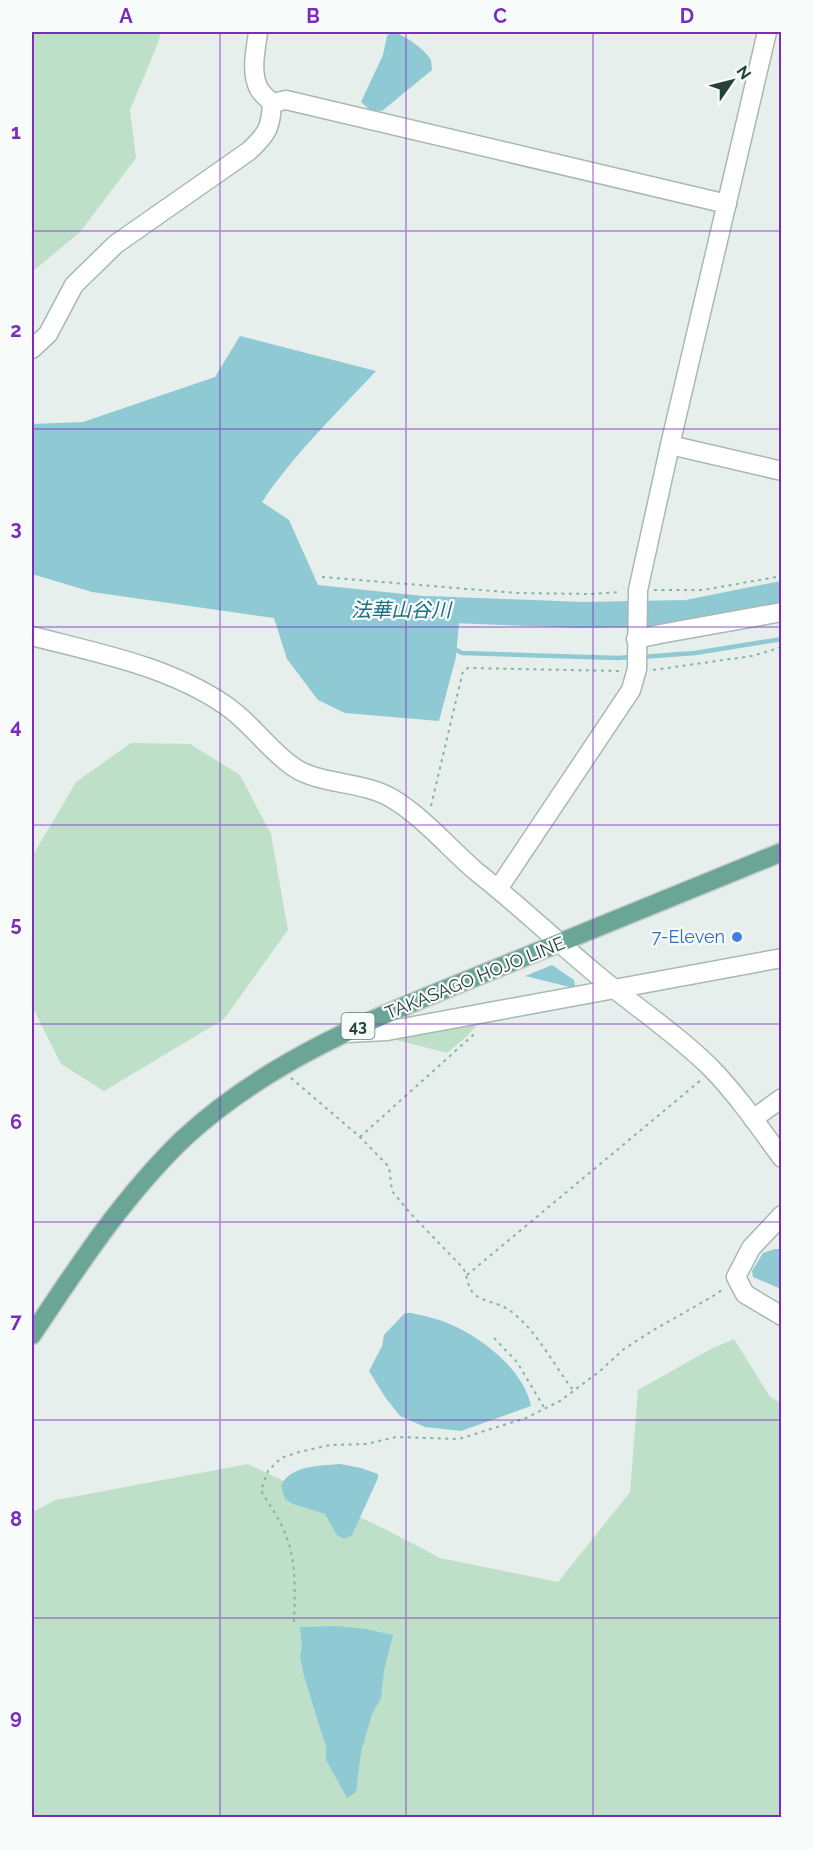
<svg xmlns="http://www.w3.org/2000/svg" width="813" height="1849" viewBox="0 0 813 1849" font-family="Raleway,'Noto Sans JP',sans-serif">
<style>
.green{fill:#bfe0c8}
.water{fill:#8ec9d4}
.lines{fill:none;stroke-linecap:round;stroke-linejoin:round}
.stream{stroke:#8ec9d4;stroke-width:4.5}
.river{stroke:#8ec9d4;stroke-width:26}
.minor-casing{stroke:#a8b8b2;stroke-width:21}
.major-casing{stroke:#c2cac8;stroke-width:21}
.path{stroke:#86b3a5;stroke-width:2;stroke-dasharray:3 4.5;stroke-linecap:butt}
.minor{stroke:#fff;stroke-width:18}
.major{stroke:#6aa596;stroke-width:18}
.grid{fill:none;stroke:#7b2cbf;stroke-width:1.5;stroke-opacity:0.55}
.shop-dot{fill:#3f7fe0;stroke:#f7fbf9;stroke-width:2}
.labels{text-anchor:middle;stroke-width:4.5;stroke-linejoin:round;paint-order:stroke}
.shield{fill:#f7fbf9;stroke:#637a73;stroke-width:1.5}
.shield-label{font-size:16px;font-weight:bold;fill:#24423a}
.shop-label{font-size:18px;fill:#366cbe;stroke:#f7fbf9;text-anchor:end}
.street-label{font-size:18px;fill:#24423a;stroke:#f7fbf9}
.water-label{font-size:20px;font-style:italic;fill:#1c6f80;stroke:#f7fbf9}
.neatline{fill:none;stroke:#7b2cbf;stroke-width:2}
.grid-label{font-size:20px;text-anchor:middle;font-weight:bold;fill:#7b2cbf}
</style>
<rect width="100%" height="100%" fill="#e6efeb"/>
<!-- green -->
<g class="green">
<polygon points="32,32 161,32 158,43 130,110 136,158 80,232 32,272"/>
<polygon points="131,743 190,744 240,775 271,834 288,930 224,1019 104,1091 61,1064 32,1006 32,857 76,782"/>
<polygon points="481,1020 468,1035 447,1053 385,1037"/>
<polygon points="734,1339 770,1397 781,1403 781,1817 32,1818 32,1512 56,1500 248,1464 387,1530 440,1558 558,1582 630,1492 638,1390 711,1349"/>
</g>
<!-- water -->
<g class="water">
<path d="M392,32C402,33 426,50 431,60C431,61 432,69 432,70L382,111L370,110L361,102L383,55L387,36Z"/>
<path d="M240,336L376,371C337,413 294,454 262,502L289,520L318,585L461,600L456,657L439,721L345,713L318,700L287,659L274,618L92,592L32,574V424L83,422L215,377Z"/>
<polygon points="552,965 574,980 575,985 574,988 525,976"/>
<polygon points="775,1249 781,1249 781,1289 753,1277 752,1271 763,1253"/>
<path d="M405,1313H411C425,1316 439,1319 452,1325C484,1339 524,1371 531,1406L461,1431L425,1427L400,1416L385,1397L369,1371L382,1346L384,1335Z"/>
<path d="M340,1464L361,1468L378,1474V1478L352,1535L344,1539L337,1535L325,1514L293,1504L285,1499L281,1485C292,1465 319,1466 340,1464Z"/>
<polygon points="336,1626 366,1629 393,1635 384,1671 381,1698 372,1714 361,1752 356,1792 347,1798 326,1760 326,1747 304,1676 300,1656 302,1647 300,1627"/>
</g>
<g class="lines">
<!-- stream -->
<g class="stream">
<polyline points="451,647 462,653 618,658 633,657"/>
<polyline points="641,657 695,653 782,639"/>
</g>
<!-- river -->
<polyline class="river" points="427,609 583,615 687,613 782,594"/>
<defs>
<g id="minor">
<polyline points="272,103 286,100 727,204"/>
<path d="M32,349L48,334L74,285L116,244L249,151C267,134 271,128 272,103C268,99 262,94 259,89C250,72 256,49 258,32"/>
<polyline points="670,445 782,471"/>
<path d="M32,636C97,653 168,666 225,705C251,722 269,751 295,768C321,785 364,781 393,799C423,817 451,850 478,873C519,905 556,941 596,974C634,1006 677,1034 712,1069C738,1096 760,1128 782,1158"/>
<polyline points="636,639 660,634 782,612"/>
<polyline points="498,889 631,690 637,669 638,590 670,445 767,32"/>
<polyline points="346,1033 387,1031 782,958"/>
<polyline points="753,1119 782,1098"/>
<polyline points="782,1215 751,1248 736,1277 745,1294 782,1316"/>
</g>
<path id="major" d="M32,1335C78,1266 123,1197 183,1139C274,1054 392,1011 505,965C597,928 689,890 782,852"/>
</defs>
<!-- minor casing -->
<use href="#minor" class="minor-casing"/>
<!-- major casing -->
<use href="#major" class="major-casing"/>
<!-- path -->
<g class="path">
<polyline points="322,577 517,593 591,594 621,592"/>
<polyline points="654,590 703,590 782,576"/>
<polyline points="653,670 752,656 782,647"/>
<polyline points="431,806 463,671 468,668 621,671"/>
<path d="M291,1078L360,1137L389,1167L392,1191L410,1213L463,1268C468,1277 467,1287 474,1294C482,1301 494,1302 504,1307C512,1311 520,1319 526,1325C544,1345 557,1369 573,1390"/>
<polyline points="360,1137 472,1036 476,1032"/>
<polyline points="467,1275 701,1080"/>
<polyline points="494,1338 517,1362 545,1409"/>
<path d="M294,1622C295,1589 297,1556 282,1526C276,1513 267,1502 261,1490L268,1471L281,1458L299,1452L330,1445L367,1444L396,1437L459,1439L526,1418L560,1401L600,1371L624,1349L652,1331L715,1295L723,1289"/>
</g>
<!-- minor -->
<use href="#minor" class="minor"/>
<!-- major -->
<use href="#major" class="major"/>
</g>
<!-- grid -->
<path class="grid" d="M220,32V1818M406,32V1818M593,32V1818M32,231H782M32,429H782M32,627H782M32,825H782M32,1024H782M32,1222H782M32,1420H782M32,1618H782"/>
<!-- markers -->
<circle class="shop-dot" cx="737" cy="937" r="6"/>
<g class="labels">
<!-- shield labels -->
<rect class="shield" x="341.5" y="1013" width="33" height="26" rx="4.5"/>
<g class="shield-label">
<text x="358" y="1032">43</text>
</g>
<!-- shop labels -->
<g class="shop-label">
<text x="725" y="943">7-Eleven</text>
</g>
<!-- street labels -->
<g class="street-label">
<text transform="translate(475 978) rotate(-22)" y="6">TAKASAGO HOJO LINE</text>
</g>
<!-- water labels -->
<g class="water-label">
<text x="401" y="617">法華山谷川</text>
</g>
</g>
<!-- border -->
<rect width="813" height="1849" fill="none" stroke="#f7fbf9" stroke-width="66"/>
<!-- north arrow -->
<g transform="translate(732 81) rotate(55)" stroke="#f7fbf9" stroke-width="4.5" paint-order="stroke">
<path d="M0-4.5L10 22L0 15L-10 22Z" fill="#24423a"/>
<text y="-9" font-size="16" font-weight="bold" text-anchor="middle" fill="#24423a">N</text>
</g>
<rect x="33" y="33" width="747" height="1783" class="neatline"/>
<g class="grid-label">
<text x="126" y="23">A</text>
<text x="313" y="23">B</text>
<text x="500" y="23">C</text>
<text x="687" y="23">D</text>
<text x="16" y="139">1</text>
<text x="16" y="337">2</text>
<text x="16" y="535">3</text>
<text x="16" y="733">4</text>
<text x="16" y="931">5</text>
<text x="16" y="1129">6</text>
<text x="16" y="1328">7</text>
<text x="16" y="1526">8</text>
<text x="16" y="1724">9</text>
</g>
</svg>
